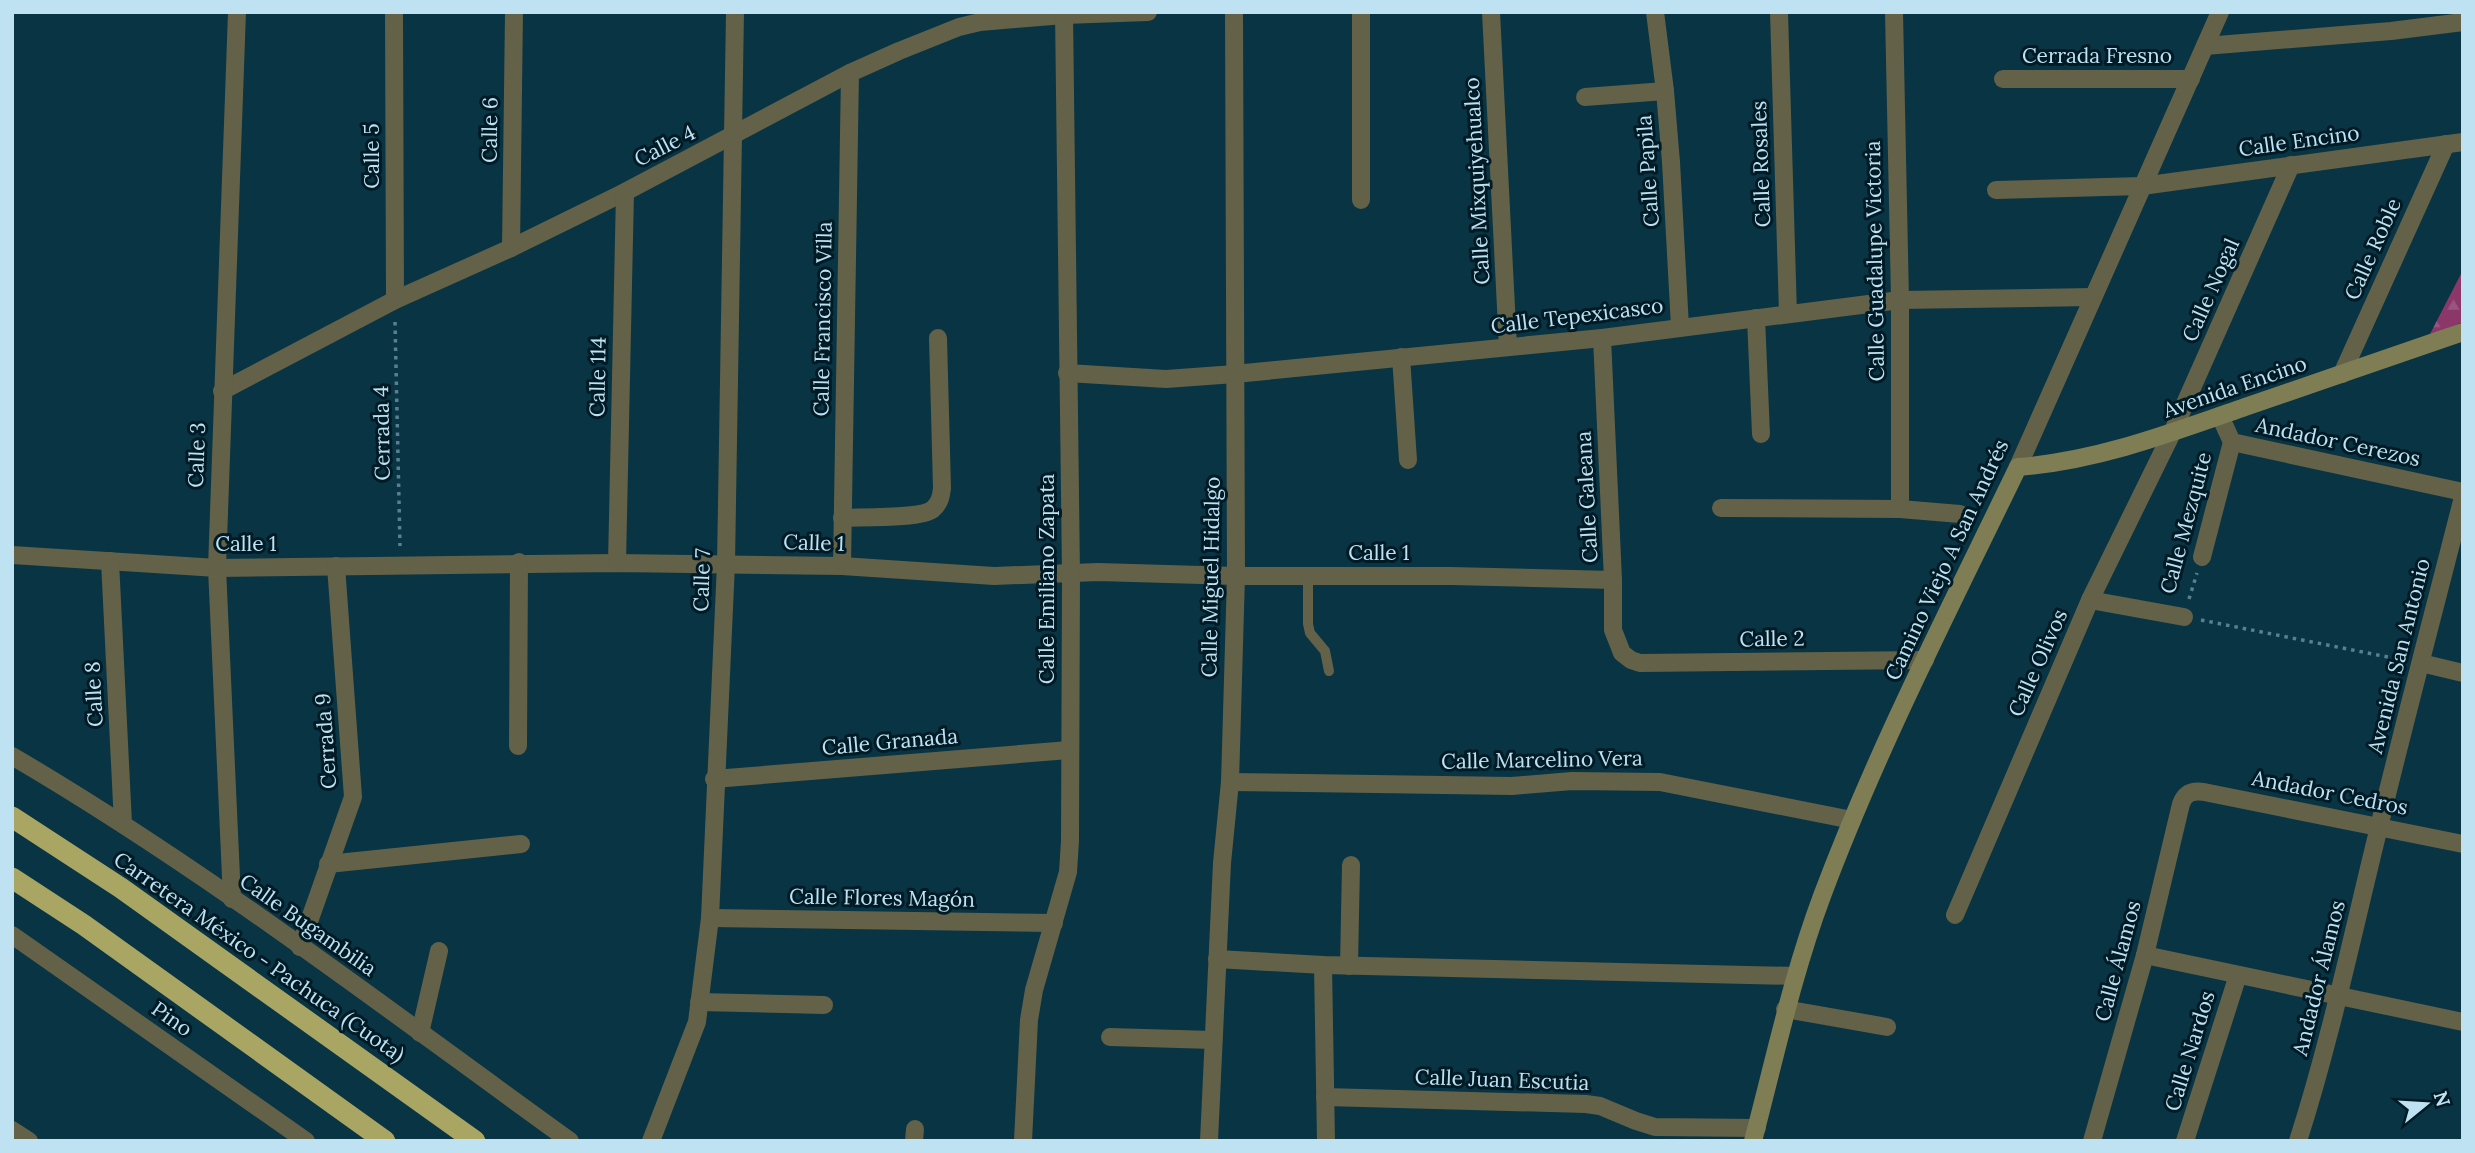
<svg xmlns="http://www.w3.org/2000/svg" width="2475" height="1153" viewBox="0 0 2475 1153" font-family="Lora,serif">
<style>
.forest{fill:url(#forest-firs)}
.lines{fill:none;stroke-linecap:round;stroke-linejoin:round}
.path{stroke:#588090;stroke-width:3.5;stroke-dasharray:3.5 5;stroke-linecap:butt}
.service{stroke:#636147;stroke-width:10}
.minor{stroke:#636147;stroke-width:18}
.tertiary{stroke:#636147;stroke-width:18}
.secondary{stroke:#7f7d53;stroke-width:18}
.motorway{stroke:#a9a563;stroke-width:21}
.labels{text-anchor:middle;stroke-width:6;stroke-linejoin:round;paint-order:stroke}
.street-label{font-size:21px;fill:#bee2f2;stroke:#001b26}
</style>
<defs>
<pattern id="forest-firs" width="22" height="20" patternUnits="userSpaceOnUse" patternTransform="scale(1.75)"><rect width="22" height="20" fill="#8b376a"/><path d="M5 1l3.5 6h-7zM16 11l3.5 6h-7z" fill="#9a5480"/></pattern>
</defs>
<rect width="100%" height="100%" fill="#083443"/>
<!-- forest -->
<polygon class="forest" points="2463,270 2463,322 2429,336"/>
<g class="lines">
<!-- path -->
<g class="path">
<polyline points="395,322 400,546"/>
<polyline points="2189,599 2197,573"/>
<polyline points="2201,620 2403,660"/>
</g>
<!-- service -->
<polyline class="service" points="1308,576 1308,624 1310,633 1325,651 1329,671"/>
<!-- minor -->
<g class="minor">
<polyline points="394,12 395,300"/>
<polyline points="1361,12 1361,200"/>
<polyline points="1491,12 1508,347"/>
<polyline points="1655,12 1665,91 1671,162 1680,327"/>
<polyline points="1779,12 1788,314"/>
<polyline points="1894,12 1900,300 1900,509"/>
<polyline points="2205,46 2391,31 2463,22"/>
<polyline points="2003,79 2191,79"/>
<polyline points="1585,97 1665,91"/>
<polyline points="1996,190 2142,186 2463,142"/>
<polyline points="511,248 514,12"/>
<polyline points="1756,318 1761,434"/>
<polyline points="1602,338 1613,580 1613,630 1622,653 1631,660 1640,663 1925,660"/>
<polyline points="1401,357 1408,460"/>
<polyline points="1067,373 1166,379 1235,374 1602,338 1900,300 2093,297"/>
<polyline points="2342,374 2446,144"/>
<polyline points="222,391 395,300 511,248 625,192 850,73 899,51 959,27 980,22 1064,15 1148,12"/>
<polyline points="2220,416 2232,442 2463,492"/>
<polyline points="1721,508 1900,509 1960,514"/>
<path d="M842,518C861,517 922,519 933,509C940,503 941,496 942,488L938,338"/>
<polyline points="12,555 217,568 617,563 842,566 994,576 1098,572 1236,576 1451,576 1613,580"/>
<polyline points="2202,557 2232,442"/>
<polyline points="110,561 123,824"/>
<polyline points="617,563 625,192"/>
<polyline points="842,566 850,73"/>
<polyline points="2090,600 2184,617"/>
<polyline points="2421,663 2463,673"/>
<polyline points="518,746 519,562"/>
<polyline points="714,779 1069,750"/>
<polyline points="1230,782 1512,786 1572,781 1660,782 1852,820"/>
<polyline points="328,864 521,844"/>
<polyline points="232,899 217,568 237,12"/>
<polyline points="1955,915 2090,600 2172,433 2291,165"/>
<polyline points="710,918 1054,923"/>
<polyline points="12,935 306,1141"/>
<polyline points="300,947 353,797 336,566"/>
<polyline points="2145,955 2463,1022"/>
<polyline points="1217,959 1323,965 1795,976"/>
<polyline points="1323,965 1326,1141"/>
<polyline points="1349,966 1351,865"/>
<polyline points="699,1002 824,1005"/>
<polyline points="1785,1009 1887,1027"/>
<polyline points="420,1033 439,951"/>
<polyline points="1110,1037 1213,1040"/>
<polyline points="1325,1097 1586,1104 1600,1106 1636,1121 1655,1127 1757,1128"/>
<polyline points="12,1130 29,1141"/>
<polyline points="651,1141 697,1022 710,918 726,564 735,12"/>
<polyline points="914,1141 915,1129"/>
<polyline points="1023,1141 1029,1020 1034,990 1068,872 1070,841 1071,574 1064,12"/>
<polyline points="1209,1141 1222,863 1230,782 1236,576 1234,12"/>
<path d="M2092,1141L2145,955L2181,804C2185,793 2193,790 2204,792L2463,844"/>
<polyline points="2185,1141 2238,975"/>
<path d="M2298,1141C2331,1038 2353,932 2379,827C2406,716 2435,607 2463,497"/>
</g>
<!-- tertiary -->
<g class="tertiary">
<polyline points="2018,467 2220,12"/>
<path d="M12,756C205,869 388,1010 570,1141"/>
</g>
<!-- secondary -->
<path class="secondary" d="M1753,1141C1775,1058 1792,976 1822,896C1877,749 1950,608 2018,467C2097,461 2171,433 2245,407C2318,382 2390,357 2463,332"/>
<!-- motorway -->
<g class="motorway">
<polyline points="12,817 121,888 475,1141"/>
<polyline points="12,878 84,925 385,1141"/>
</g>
</g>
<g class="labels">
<!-- street labels -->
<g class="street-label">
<text x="2097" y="63">Cerrada Fresno</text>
<text transform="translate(490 130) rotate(-89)" y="7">Calle 6</text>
<text transform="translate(2299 141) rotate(-8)" y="7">Calle Encino</text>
<text transform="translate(665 146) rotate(-27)" y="7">Calle 4</text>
<text transform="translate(372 156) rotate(-90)" y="7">Calle 5</text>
<text transform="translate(1761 164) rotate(-92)" y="7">Calle Rosales</text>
<text transform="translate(1648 171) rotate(-94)" y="7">Calle Papila</text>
<text transform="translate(1477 181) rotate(-93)" y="7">Calle Mixquiyehualco</text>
<text transform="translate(2373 249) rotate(-66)" y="7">Calle Roble</text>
<text transform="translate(1875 261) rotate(-91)" y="7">Calle Guadalupe Victoria</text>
<text transform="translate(2211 290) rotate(-66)" y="7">Calle Nogal</text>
<text transform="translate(1577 316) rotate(-7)" y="7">Calle Tepexicasco</text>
<text transform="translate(823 319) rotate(-89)" y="7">Calle Francisco Villa</text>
<text transform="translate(598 377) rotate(-89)" y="7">Calle 114</text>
<text transform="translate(2235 387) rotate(-19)" y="7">Avenida Encino</text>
<text transform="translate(382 433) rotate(-91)" y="7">Cerrada 4</text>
<text transform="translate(2338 442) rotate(12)" y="7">Andador Cerezos</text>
<text transform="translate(197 455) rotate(-88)" y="7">Calle 3</text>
<text transform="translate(1587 497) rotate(-93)" y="7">Calle Galeana</text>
<text transform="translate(2186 523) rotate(-75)" y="7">Calle Mezquite</text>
<text transform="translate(814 543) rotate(2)" y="7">Calle 1</text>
<text x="246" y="551">Calle 1</text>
<text x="1379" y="560">Calle 1</text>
<text transform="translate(1947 560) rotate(-65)" y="7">Camino Viejo A San Andrés</text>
<text transform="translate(1211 577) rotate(-89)" y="7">Calle Miguel Hidalgo</text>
<text transform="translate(1047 579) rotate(-90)" y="7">Calle Emiliano Zapata</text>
<text transform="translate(702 580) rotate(-88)" y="7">Calle 7</text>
<text transform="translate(1772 639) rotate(-1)" y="7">Calle 2</text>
<text transform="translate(2399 656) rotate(-76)" y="7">Avenida San Antonio</text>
<text transform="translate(2038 663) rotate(-66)" y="7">Calle Olivos</text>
<text transform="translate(94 694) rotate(-93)" y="7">Calle 8</text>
<text transform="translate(326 741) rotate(-94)" y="7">Cerrada 9</text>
<text transform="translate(890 742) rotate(-5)" y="7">Calle Granada</text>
<text transform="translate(1542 760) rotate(-1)" y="7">Calle Marcelino Vera</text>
<text transform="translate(2330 793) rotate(11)" y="7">Andador Cedros</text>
<text transform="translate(882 898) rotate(1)" y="7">Calle Flores Magón</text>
<text transform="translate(308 925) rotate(35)" y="7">Calle Bugambilia</text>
<text transform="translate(259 957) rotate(35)" y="7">Carretera México - Pachuca (Cuota)</text>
<text transform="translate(2118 961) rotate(-75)" y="7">Calle Álamos</text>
<text transform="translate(2319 978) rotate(-76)" y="7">Andador Álamos</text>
<text transform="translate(172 1019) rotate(35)" y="7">Pino</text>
<text transform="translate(2190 1051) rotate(-73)" y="7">Calle Nardos</text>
<text transform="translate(1502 1080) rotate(2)" y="7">Calle Juan Escutia</text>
</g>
</g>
<!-- border -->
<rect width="2475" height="1153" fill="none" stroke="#bee2f2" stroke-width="28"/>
<!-- north arrow -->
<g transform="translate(2426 1104) rotate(72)" stroke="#001b26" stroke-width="5" paint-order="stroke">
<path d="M0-5L12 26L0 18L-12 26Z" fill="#bee2f2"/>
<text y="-10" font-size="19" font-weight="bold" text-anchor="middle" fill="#bee2f2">N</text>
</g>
</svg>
